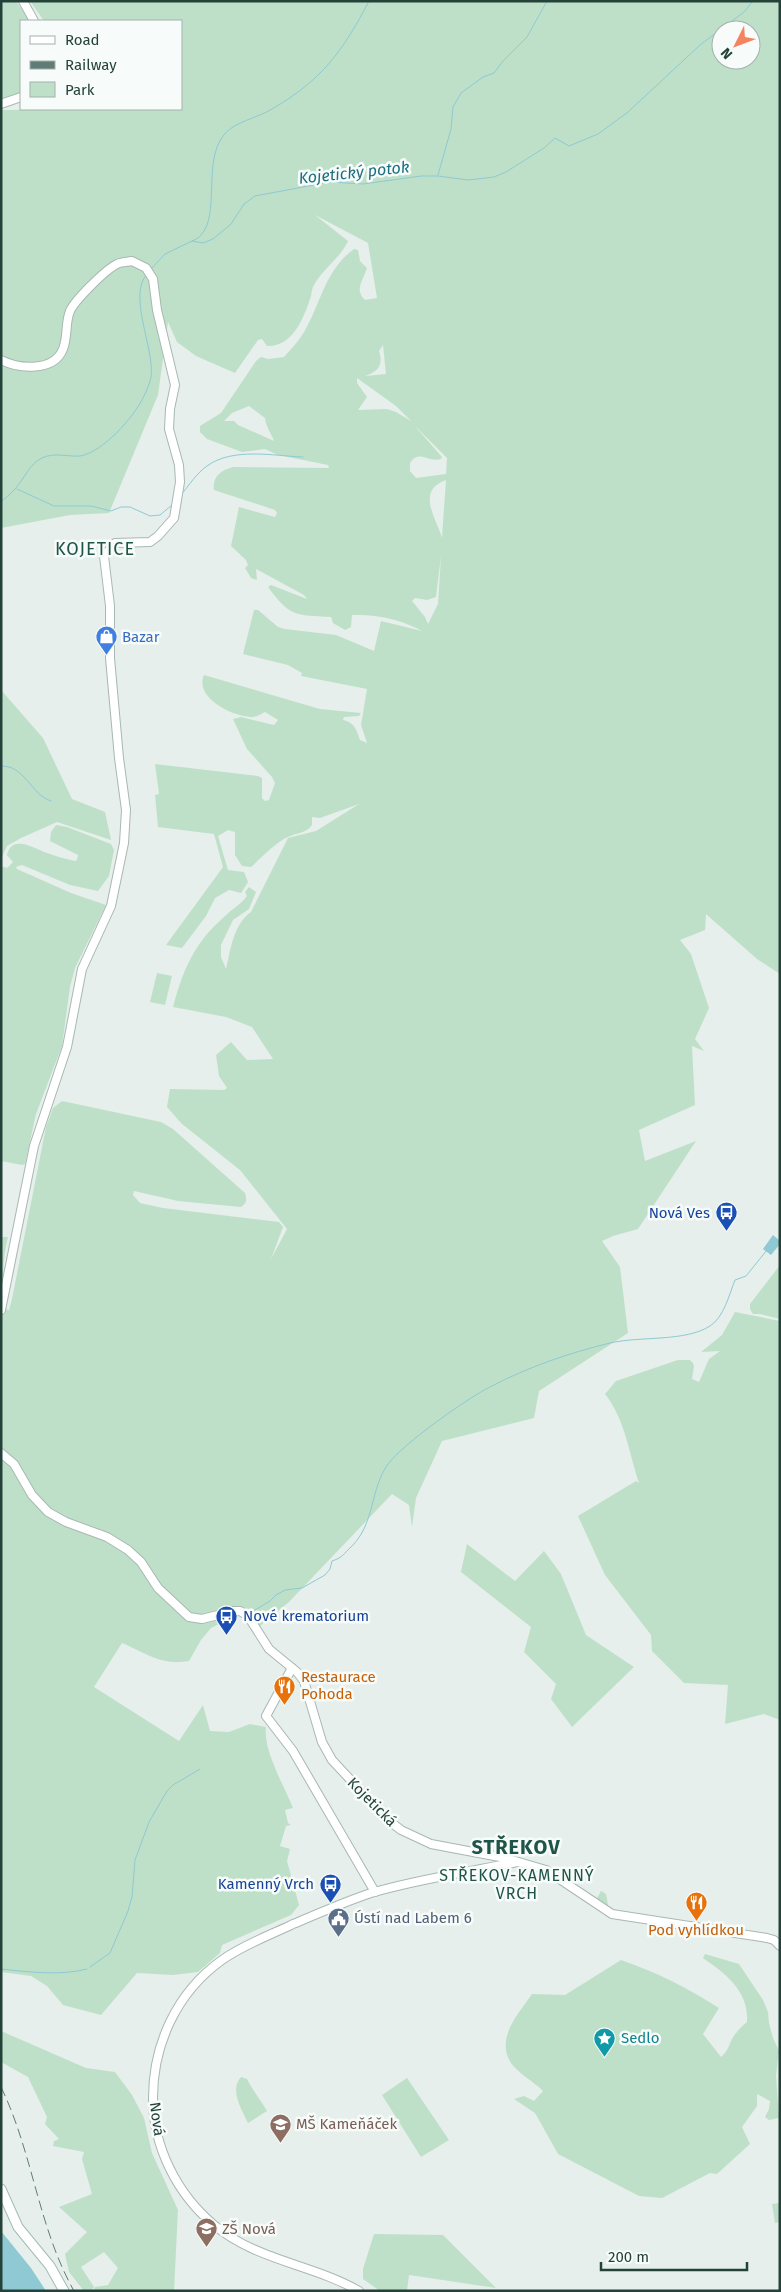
<svg xmlns="http://www.w3.org/2000/svg" width="781" height="2292" viewBox="0 0 781 2292" font-family="'Fira Sans',sans-serif">
<style>
.green{fill:#bfe0c8;fill-rule:evenodd}
.water{fill:#8ec9d4}
.lines{fill:none;stroke-linecap:round;stroke-linejoin:round}
.stream{stroke:#8ec9d4;stroke-width:1}
.tertiary-casing{stroke:#a8b8b2;stroke-width:10}
.secondary-casing{stroke:#a4bbb3;stroke-width:11}
.tertiary{stroke:#fff;stroke-width:8}
.secondary{stroke:#fff;stroke-width:9}
.rail{stroke:#5f7d75;stroke-width:1;stroke-dasharray:10 5;stroke-linecap:butt}
.labels{text-anchor:middle;stroke-width:5;stroke-linejoin:round;paint-order:stroke}
.shop-label{font-size:15px;fill:#366cbe;stroke:#f7fbf9;text-anchor:start}
.transit-label{font-size:15px;fill:#164399;stroke:#f7fbf9;text-anchor:end}
.food-label{font-size:15px;fill:#c56008;stroke:#f7fbf9;text-anchor:start}
.street-label{font-size:15px;fill:#24423a;stroke:#f7fbf9}
.service-label{font-size:15px;fill:#4e5e75;stroke:#f7fbf9;text-anchor:start}
.culture-label{font-size:15px;fill:#0d838f;stroke:#f7fbf9;text-anchor:start}
.education-label{font-size:15px;fill:#785e54;stroke:#f7fbf9;text-anchor:start}
.water-label{font-size:16px;font-style:italic;fill:#1c6f80;stroke:#f7fbf9}
.neighbourhood-label{font-size:16px;letter-spacing:1px;fill:#1f5548;stroke:#f7fbf9}
.quarter-label{font-size:18px;letter-spacing:1px;fill:#1f5548;stroke:#f7fbf9}
.district-label{font-size:20px;font-weight:bold;letter-spacing:1px;fill:#1f5548;stroke:#f7fbf9}
</style>
<rect width="100%" height="100%" fill="#e6efeb"/>
<!-- green -->
<g class="green">
<polygon points="1,1 16,1 30,21 21,21 21,94 1,99"/>
<path d="M30,1H780V974L757,959L706,914L705,930L680,940L691,954L709,1008L695,1039L704,1051L692,1046L695,1105L639,1130L645,1161L696,1141L638,1229L613,1236L602,1241L620,1267L628,1333L539,1391L534,1418L442,1441L416,1498L412,1527L409,1505L392,1494L289,1602L260,1626L254,1618L244,1611L211,1628L201,1640L189,1661C161,1666 146,1653 122,1643L94,1687L179,1741L203,1705L210,1731L229,1732L250,1724L266,1727C263,1751 284,1785 293,1808L285,1810L288,1823L291,1825L286,1826L280,1846L290,1849L287,1861L299,1905L291,1915L222,1945L220,1953L198,1972L173,1975L137,1973L101,2015L63,2005L47,1986L31,1976L1,1972V1308L9,1310L12,1299L46,1127L53,1108L62,1101L161,1122L173,1129L245,1193C247,1200 247,1203 241,1207L178,1201L134,1191L133,1195L140,1203L163,1208L279,1222L283,1227L271,1259L287,1229L240,1170L182,1124L167,1107L170,1089L224,1090L227,1088L219,1076L216,1055L231,1042L247,1060L273,1059L252,1027L226,1017L173,1007C183,970 194,943 224,917C232,909 240,905 247,896L245,892L249,887L256,892L249,909L233,920L221,945V957L226,969C231,949 233,925 251,912L288,838L316,831L359,804L320,818L312,817V825C305,834 298,832 288,837C277,841 259,860 251,867L242,866L235,855V832L228,830L218,836L228,870L244,872L248,882L241,893L229,890L215,898L206,916L182,948L166,945L223,867L214,834L158,827L155,795L159,794L155,764L258,776L262,778V798L265,801L269,800L275,783L272,777L247,749L233,719L241,717L274,725L278,720L265,712C261,714 255,718 250,717C232,716 194,698 204,675L320,709L361,713L359,716L344,717L343,720C355,723 356,729 360,740L367,743L361,725L367,689L301,676L302,673L288,665L243,654L254,610H258L278,627L285,629L336,635L374,651L381,621L422,631C401,619 376,614 352,615L351,627L345,630L333,623L331,617C295,615 290,617 268,587L271,585L307,599L304,595L256,569L257,580L251,578L245,568L248,565L246,560L231,546L239,507L275,517L277,513L275,510L214,490C212,477 221,470 233,467L329,468L328,465L278,455L265,449L242,452L207,439L200,432V426L221,413L256,361L261,357L268,359L284,357C291,349 299,341 304,332C321,303 325,270 354,249L358,250L360,261L367,268C363,281 354,290 365,300L377,298L368,243L315,215L348,241C340,259 321,270 313,287C311,291 312,295 310,299C303,320 292,347 267,346L262,339L258,340L235,373L196,356L177,342L168,322L158,395L109,513L70,515L1,528V110L181,109V21H44ZM721,30H751V60H721ZM383,345L386,374L365,376C377,372 384,366 379,351ZM357,378L396,406L411,421L396,412L387,409L358,410L367,397L357,383ZM249,406L265,418C266,427 271,433 274,441L238,425L234,421H224L232,413ZM414,425L447,458L446,474L416,478L410,471V463C420,449 427,463 441,459L442,457ZM446,480L442,537V538C437,519 415,491 446,480ZM441,556L438,604L428,624L425,617L412,601L415,598L427,600L436,597Z"/>
<polygon points="1,690 43,738 72,799 105,812 111,840 57,822 21,838 7,846 1,859"/>
<path d="M56,825L67,827L111,844L114,850L109,876L98,891L70,885L22,865L16,867L17,869L71,893L106,905L75,968L70,987L62,1046L36,1114L25,1164L22,1165L1,1161V866L7,868L13,862L7,855C12,833 35,849 47,853C56,856 65,859 75,861L77,860L78,855L50,841L51,832Z"/>
<polygon points="157,973 172,976 165,1005 150,1002"/>
<path d="M1,1237H8C3,1255 4,1271 1,1289Z"/>
<polygon points="780,1265 780,1319 760,1314 753,1314 750,1309 750,1304"/>
<path d="M735,1312L780,1321V1720L764,1714L725,1724L728,1685L684,1683L652,1651L651,1635L605,1575L578,1516L636,1481L639,1483C629,1453 625,1419 605,1394L616,1381L678,1360H690L693,1363L694,1366L692,1379L699,1382L709,1359L720,1351L701,1352L722,1335Z"/>
<polygon points="467,1544 515,1581 544,1551 561,1574 586,1635 634,1667 572,1727 551,1699 556,1684 524,1652 531,1627 461,1572"/>
<polygon points="601,1891 606,1894 609,1910 595,1902"/>
<path d="M705,1954L739,1964L763,2000L768,2012L769,2023L773,2038L779,2051L776,2075L779,2118L769,2120L765,2117L769,2109L770,2101L757,2094V2106L742,2127L750,2144L717,2174L710,2173L662,2198L639,2196L558,2154L535,2113L514,2099L524,2096L534,2101L543,2091C534,2082 518,2073 511,2063C495,2038 519,2013 532,1994L565,1995L621,1960C658,1973 686,1987 719,2008L703,2034L721,2057C728,2051 728,2047 732,2039C736,2032 741,2027 747,2022C749,1991 726,1974 703,1958Z"/>
<polygon points="1,2031 86,2068 115,2072 132,2095 144,2118 152,2153 178,2210 174,2291 93,2291 95,2287 108,2285 118,2268 104,2252 81,2267 94,2287 91,2291 84,2291 69,2272 65,2254 87,2232 59,2207 92,2194 82,2159 84,2152 53,2146 54,2141 59,2139 45,2124 47,2117 28,2077 1,2062"/>
<path d="M241,2077L247,2079C253,2091 260,2099 267,2111L248,2123C242,2110 229,2090 241,2077Z"/>
<polygon points="407,2078 449,2140 421,2157 382,2095"/>
<polygon points="780,2203 780,2222 775,2223 772,2204"/>
<polygon points="374,2234 443,2235 496,2288 409,2275 407,2291 380,2291 363,2279 363,2269"/>
</g>
<!-- water -->
<g class="water">
<polygon points="773,1235 780,1241 780,1244 771,1255 763,1249"/>
<polygon points="1,2231 31,2268 46,2291 1,2291"/>
</g>
<g class="lines">
<!-- stream -->
<g class="stream">
<polyline points="438,175 451,129 453,107 461,93 483,77 494,73 503,61 527,37 547,1"/>
<path d="M192,241C195,240 199,238 201,235C220,215 203,162 223,136C234,121 256,119 272,109C322,80 343,51 369,1"/>
<polyline points="151,269 165,254 192,241 203,243 213,239 231,224 244,204 255,196 330,182 363,184 421,176 438,176 468,180 494,177 506,172 544,148 555,138 569,146 598,134 628,112 700,45 744,12 753,1"/>
<polyline points="17,489 54,506 91,506 111,511 121,507 130,507 150,516 160,515 172,505"/>
<path d="M181,495C189,485 197,473 207,466C233,447 274,456 303,457"/>
<path d="M1,502C6,497 11,494 15,489C25,478 29,464 42,458C54,452 68,457 80,456C103,452 133,418 143,398C146,392 150,383 151,377C155,349 127,295 147,274"/>
<path d="M1,766C25,765 31,795 51,801"/>
<path d="M250,1613L270,1601L276,1595L285,1590L302,1588L325,1575L330,1569L332,1561C344,1557 343,1554 352,1546C375,1523 370,1489 388,1464C403,1444 466,1399 490,1387C528,1367 569,1353 610,1343C640,1336 685,1342 710,1326C724,1317 729,1295 735,1280L746,1276L767,1250"/>
<polyline points="90,1967 110,1953 128,1911 132,1897 135,1860 149,1822 167,1791 173,1785 200,1769"/>
<path d="M1,1969C29,1972 61,1976 87,1969"/>
</g>
<defs>
<g id="tertiary">
<polyline points="23,1 34,21"/>
<polyline points="1,104 21,97"/>
<path d="M1,360C19,369 54,372 63,349C68,337 65,323 70,311C75,300 105,270 117,264C121,262 127,262 132,261L146,268L153,279L157,310L175,385L170,409L169,429L179,465L180,482L174,518L158,536L150,542L115,543L104,556L110,606V658L119,758L126,810L124,843L111,906L82,969L67,1047L34,1146L1,1310"/>
<polyline points="1,1453 14,1464 32,1495 48,1512 66,1522 107,1537 128,1550 141,1562 158,1588 189,1617 202,1619 234,1611 240,1611 248,1616 269,1649 297,1672 304,1681 322,1742 332,1760 388,1820 401,1830 431,1844 505,1858 546,1870 612,1914 767,1938 774,1940 780,1946"/>
<polyline points="292,1668 266,1716 293,1751 375,1892"/>
<path d="M359,2291C312,2264 257,2261 214,2225C177,2194 153,2147 153,2098C153,2044 177,1992 222,1960C243,1945 268,1936 291,1925C317,1914 344,1902 371,1893C418,1879 469,1872 517,1862"/>
</g>
<polyline id="secondary" points="1,2189 18,2227 50,2266 64,2291"/>
</defs>
<!-- tertiary casing -->
<use href="#tertiary" class="tertiary-casing"/>
<!-- secondary casing -->
<use href="#secondary" class="secondary-casing"/>
<!-- tertiary -->
<use href="#tertiary" class="tertiary"/>
<!-- secondary -->
<use href="#secondary" class="secondary"/>
<!-- rail -->
<path class="rail" d="M1,2087C33,2153 38,2227 74,2291"/>
</g>
<!-- icons -->
<defs>
<symbol id="shop-pin" viewBox="-11 -11 22 30"><path d="M0 17L-7.5 6A9.5 9.5 0 1 1 7.5 6Z" fill="#3f7fe0" stroke="#f7fbf9"/><path d="M-5-2.5h2.3a2.7 3.5 0 0 1 5.4 0H5L5.5 6h-11ZM-1.5-2.5h3a1.5 2.3 0 0 0-3 0Z" fill="#fff"/></symbol>
<symbol id="bus-pin" viewBox="-11 -11 22 30"><path d="M0 17L-7.5 6A9.5 9.5 0 1 1 7.5 6Z" fill="#1a4fb4" stroke="#f7fbf9"/><path d="M-5-6H5V4H4V6H2V4H-2V6H-4V4H-5ZM-3.5-4V0h7V-4ZM-3.5 1.2v1.5H-2V1.2ZM2 1.2v1.5H3.5V1.2Z" fill="#fff"/></symbol>
<symbol id="restaurant-pin" viewBox="-11 -11 22 30"><path d="M0 17L-7.5 6A9.5 9.5 0 1 1 7.5 6Z" fill="#e8710a" stroke="#f7fbf9"/><path d="M-5-6h1v4h1v-4h1v4h1v-4h1v5L-1.5 .5V6h-2V.5L-5-1ZM5-6V6H3V1.5H1.5Q1.5-4 5-6Z" fill="#fff"/></symbol>
<symbol id="civic-pin" viewBox="-11 -11 22 30"><path d="M0 17L-7.5 6A9.5 9.5 0 1 1 7.5 6Z" fill="#5c6f8a" stroke="#f7fbf9"/><path d="M-.6-6.5H3V-4.5H.6V-3L4-1V1h2V6H-6V1h2V-1L-.6-3ZM-1.2 2.5V6h2.4V2.5Z" fill="#fff"/></symbol>
<symbol id="sight-pin" viewBox="-11 -11 22 30"><path d="M0 17L-7.5 6A9.5 9.5 0 1 1 7.5 6Z" fill="#0f9aa8" stroke="#f7fbf9"/><path d="M0-6L1.8-2.2L6-1.7L2.9 1.2L3.7 5.4L0 3.3L-3.7 5.4L-2.9 1.2L-6-1.7L-1.8-2.2Z" fill="#fff"/></symbol>
<symbol id="school-pin" viewBox="-11 -11 22 30"><path d="M0 17L-7.5 6A9.5 9.5 0 1 1 7.5 6Z" fill="#8d6e63" stroke="#f7fbf9"/><path d="M0-5L7-2L0 1L-7-2ZM-4 1L0 2.5L4 1V4Q0 6-4 4Z" fill="#fff"/></symbol>
</defs>
<g fill-rule="evenodd">
<use href="#shop-pin" x="94" y="624" width="25" height="34"/>
<use href="#bus-pin" x="714" y="1200" width="25" height="34"/>
<use href="#bus-pin" x="214" y="1604" width="25" height="34"/>
<use href="#restaurant-pin" x="272" y="1674" width="25" height="34"/>
<use href="#bus-pin" x="318" y="1872" width="25" height="34"/>
<use href="#restaurant-pin" x="684" y="1890" width="25" height="34"/>
<use href="#civic-pin" x="326" y="1906" width="25" height="34"/>
<use href="#sight-pin" x="592" y="2026" width="25" height="34"/>
<use href="#school-pin" x="268" y="2112" width="25" height="34"/>
<use href="#school-pin" x="194" y="2216" width="25" height="34"/>
</g>
<g class="labels">
<!-- shop labels -->
<g class="shop-label">
<text x="122" y="642">Bazar</text>
</g>
<!-- transit labels -->
<g class="transit-label">
<text x="710" y="1218">Nová Ves</text>
<text x="243" y="1621" text-anchor="start">Nové krematorium</text>
<text x="314" y="1889">Kamenný Vrch</text>
</g>
<!-- food labels -->
<g class="food-label">
<text x="301" y="1682">Restaurace<tspan x="301" dy="17">Pohoda</tspan></text>
<text x="696" y="1935" text-anchor="middle">Pod vyhlídkou</text>
</g>
<!-- street labels -->
<g class="street-label">
<text transform="translate(372 1802) rotate(45)" y="5">Kojetická</text>
<text transform="translate(157 2119) rotate(82)" y="5">Nová</text>
</g>
<!-- service labels -->
<g class="service-label">
<text x="354" y="1923">Ústí nad Labem 6</text>
</g>
<!-- culture labels -->
<g class="culture-label">
<text x="621" y="2043">Sedlo</text>
</g>
<!-- education labels -->
<g class="education-label">
<text x="296" y="2129">MŠ Kameňáček</text>
<text x="222" y="2234">ZŠ Nová</text>
</g>
<!-- water labels -->
<g class="water-label">
<text transform="translate(354 172) rotate(-6)" y="6">Kojetický potok</text>
</g>
<!-- neighbourhood labels -->
<g class="neighbourhood-label">
<text x="517" y="1881">STŘEKOV-KAMENNÝ<tspan x="517" dy="18">VRCH</tspan></text>
</g>
<!-- quarter labels -->
<g class="quarter-label">
<text x="95" y="555">KOJETICE</text>
</g>
<!-- district labels -->
<g class="district-label">
<text x="516" y="1854">STŘEKOV</text>
</g>
</g>
<!-- border -->
<rect width="781" height="2292" fill="none" stroke="#24423a" stroke-width="5"/>
<!-- legend -->
<rect x="20" y="20" width="162" height="90" fill="#f7fbf9" stroke="#a3b1ad"/>
<rect x="30" y="36" width="25" height="8" fill="#ffffff" stroke="#a3b1ad"/>
<text x="65" y="45" font-size="15" fill="#24423a">Road</text>
<rect x="30" y="61" width="25" height="8" fill="#5f7d75" stroke="#a3b1ad"/>
<text x="65" y="70" font-size="15" fill="#24423a">Railway</text>
<rect x="30" y="82" width="25" height="15" fill="#bfe0c8" stroke="#a3b1ad"/>
<text x="65" y="95" font-size="15" fill="#24423a">Park</text>
<!-- north arrow -->
<g transform="translate(736 45) rotate(228)"><circle r="24" fill="#f7fbf9" stroke="#a3b1ad"/>
<path d="M0-4L9 19L0 12L-9 19Z" fill="#f4845f"/>
<text y="-8" font-size="14" font-weight="bold" text-anchor="middle" fill="#24423a">N</text>
</g>
<!-- scale -->
<path d="M601 2262v8h146v-8" fill="none" stroke="#24423a" stroke-width="2.5"/>
<text x="608" y="2262" font-size="15" fill="#24423a" stroke="#f7fbf9" stroke-width="4" paint-order="stroke">200 m</text>
</svg>
